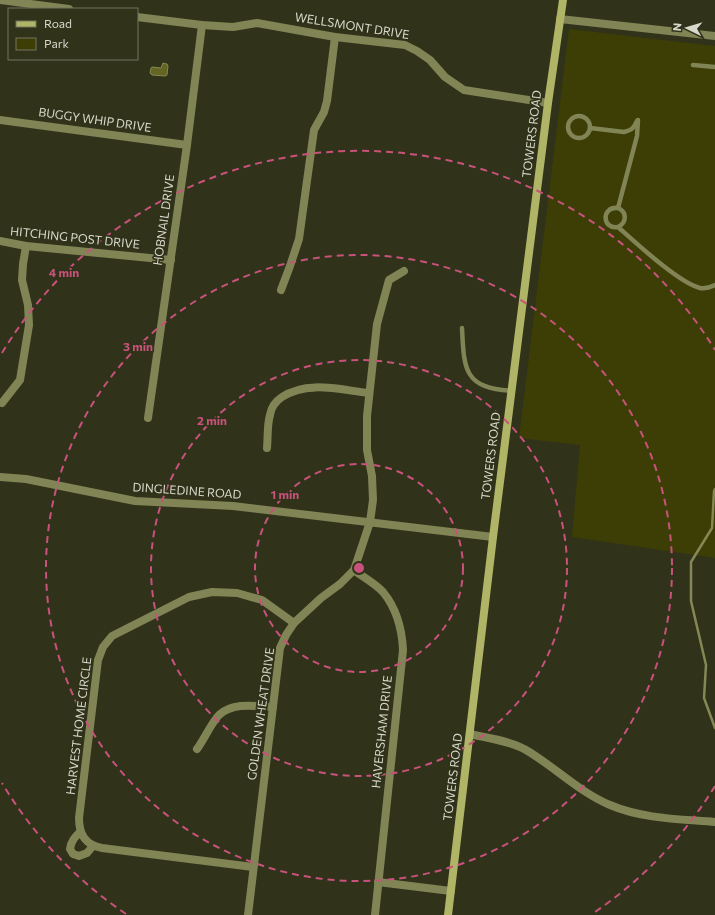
<svg xmlns="http://www.w3.org/2000/svg" width="715" height="915" viewBox="0 0 715 915" font-family="Commissioner,sans-serif">
<style>
.green{fill:#3c3e05}
.water{fill:#626622;stroke:#858854}
.lines{fill:none;stroke-linecap:round;stroke-linejoin:round}
.stream{stroke:#858854;stroke-width:2.5}
.service{stroke:#818455;stroke-width:4.5}
.minor{stroke:#818455;stroke-width:8}
.tertiary{stroke:#818455;stroke-width:8}
.secondary{stroke:#afb466;stroke-width:8}
.ring{fill:none;stroke:#c8527c;stroke-width:2;stroke-dasharray:7 5}
.labels{text-anchor:middle;stroke-width:3.5;stroke-linejoin:round;paint-order:stroke}
.street-label{font-size:12px;fill:#d7d8ca;stroke:#30321a}
.centre{fill:#c8527c;stroke:#30321a;stroke-width:2}
.ring-label{font-size:12px;text-anchor:middle;font-weight:bold;fill:#c8527c;stroke:#30321a;stroke-width:3.5;stroke-linejoin:round;paint-order:stroke}
</style>
<rect width="100%" height="100%" fill="#30321a"/>
<!-- green -->
<polygon class="green" points="569,29 715,46 715,558 572,537 580,445 519,438"/>
<!-- water -->
<polygon class="water" points="163,63 167,64 168,66 167,75 165,76 152,75 150,73 151,68 152,67 161,68"/>
<g class="lines">
<!-- stream -->
<polyline class="stream" points="715,489 714,491 712,528 691,562 691,601 706,665 704,698 715,728"/>
<!-- service -->
<g class="service">
<polyline points="693,65 715,67"/>
<circle cx="579" cy="127" r="11"/>
<path d="M590,128L624,132C632,130 634,128 637,121"/>
<polyline points="618,208 637,136 638,120"/>
<path d="M618,227C627,222 627,212 618,208C601,206 602,230 618,227C635,242 679,283 700,288C705,289 711,287 715,285"/>
<path d="M462,328C464,370 464,388 512,391"/>
</g>
<!-- minor -->
<g class="minor">
<polyline points="0,0 69,9"/>
<polyline points="137,17 202,25 233,27 257,23 335,37 405,45 417,51 430,60 445,77 464,90 548,103"/>
<polyline points="560,19 715,36"/>
<polyline points="0,120 187,145"/>
<polyline points="0,241 26,246 171,260"/>
<polyline points="281,290 290,266 299,239 314,130 324,112 327,101 335,37"/>
<polyline points="2,403 20,380 29,325 28,305 22,280 23,264 26,246"/>
<polyline points="148,418 187,145 202,25"/>
<path d="M267,448C268,437 267,425 270,415C271,408 276,401 282,397C308,380 340,390 369,393"/>
<path d="M354,570C363,577 376,584 383,592C397,609 402,629 403,650L375,915"/>
<path d="M470,734C487,738 511,741 526,750C555,767 579,792 610,805C643,819 680,819 715,822"/>
<path d="M197,749C203,741 212,722 219,715C233,702 255,706 273,707"/>
<path d="M80,832C75,837 71,841 70,849L73,854L79,856L87,853L93,846"/>
<path d="M253,867L102,848C85,845 79,834 79,818L98,660L103,647L112,636L189,597L212,592L237,593L262,600L294,623"/>
<polyline points="378,882 451,891"/>
<polyline points="248,915 280,648 286,635 294,623 321,598 340,584 354,570 370,522 373,500 372,476 367,450 367,416 377,324 389,280 404,271"/>
</g>
<!-- tertiary -->
<polyline class="tertiary" points="0,477 26,479 135,501 233,506 493,537"/>
<!-- secondary -->
<polyline class="secondary" points="448,915 493,537 548,103 563,0"/>
</g>
<!-- distance rings -->
<g class="ring">
<circle cx="359" cy="568" r="104"/>
<circle cx="359" cy="568" r="208"/>
<circle cx="359" cy="568" r="313"/>
<path d="M715 786A417 417 0 0 1 592 914M126 914A417 417 0 0 1 2 783M2 353A417 417 0 0 1 715 350"/>
</g>
<g class="labels">
<!-- street labels -->
<g class="street-label">
<text transform="translate(352 26) rotate(9)" y="4">WELLSMONT DRIVE</text>
<text transform="translate(95 120) rotate(8)" y="4">BUGGY WHIP DRIVE</text>
<text transform="translate(532 134) rotate(-83)" y="4">TOWERS ROAD</text>
<text transform="translate(164 220) rotate(-82)" y="4">HOBNAIL DRIVE</text>
<text transform="translate(75 238) rotate(6)" y="4">HITCHING POST DRIVE</text>
<text transform="translate(491 456) rotate(-83)" y="4">TOWERS ROAD</text>
<text transform="translate(187 491) rotate(4)" y="4">DINGLEDINE ROAD</text>
<text transform="translate(261 714) rotate(-82)" y="4">GOLDEN WHEAT DRIVE</text>
<text transform="translate(79 726) rotate(-83)" y="4">HARVEST HOME CIRCLE</text>
<text transform="translate(382 732) rotate(-84)" y="4">HAVERSHAM DRIVE</text>
<text transform="translate(453 777) rotate(-83)" y="4">TOWERS ROAD</text>
</g>
</g>
<circle cx="359" cy="568" r="6" class="centre"/>
<g class="ring-label">
<text x="64" y="277">4 min</text>
<text x="138" y="351">3 min</text>
<text x="212" y="425">2 min</text>
<text x="285" y="499">1 min</text>
</g>
<!-- legend -->
<rect x="8" y="8" width="130" height="52" fill="#30321a" stroke="#737460"/>
<rect x="16" y="21" width="20" height="6" fill="#afb466" stroke="#737460"/>
<text x="44" y="28" font-size="12" fill="#d7d8ca">Road</text>
<rect x="16" y="38" width="20" height="12" fill="#3c3e05" stroke="#737460"/>
<text x="44" y="48" font-size="12" fill="#d7d8ca">Park</text>
<!-- north arrow -->
<g transform="translate(687 28) rotate(275)" stroke="#30321a" stroke-width="3" paint-order="stroke">
<path d="M0-3L7 15L0 10L-7 15Z" fill="#d7d8ca"/>
<text y="-6" font-size="11" font-weight="bold" text-anchor="middle" fill="#d7d8ca">N</text>
</g>
</svg>
